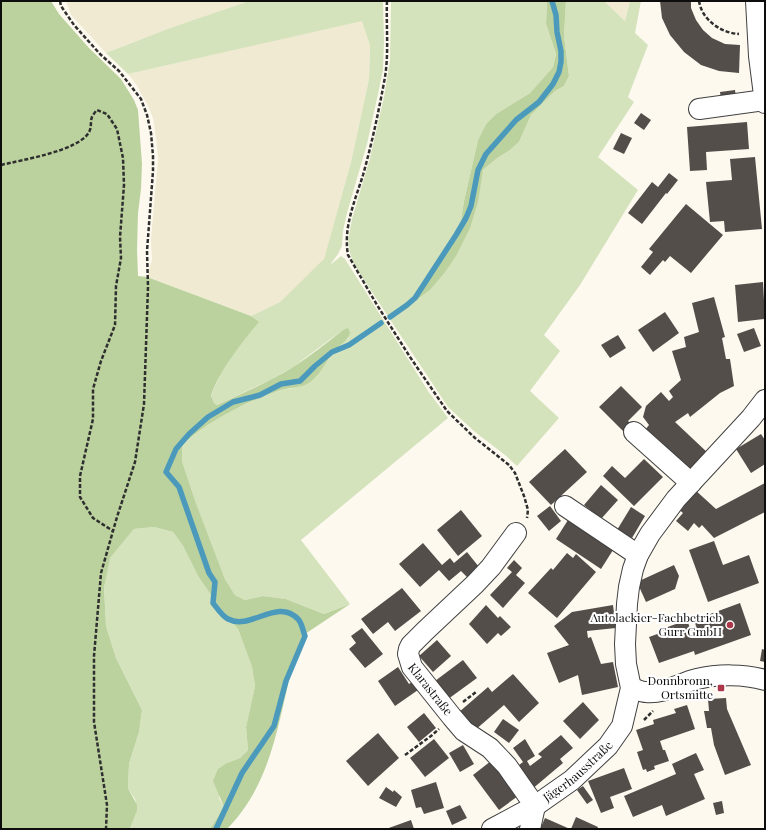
<svg xmlns="http://www.w3.org/2000/svg" width="766" height="830" viewBox="0 0 766 830" font-family="'Playfair Display',serif">
<style>
.farmland{fill:#f0ead2}
.green{fill:#d5e3bd}
.forest{fill:#bbd29e}
.lines{fill:none;stroke-linecap:round;stroke-linejoin:round}
.stream{stroke:#4b9abc;stroke-width:5.5}
.building{fill:#544e4b}
.minor-casing{stroke:#404040;stroke-width:22}
.path{stroke:#2f2f2f;stroke-width:2.5;stroke-dasharray:4 2;stroke-linecap:butt}
.minor{stroke:#fff;stroke-width:20}
.poi-dot{fill:#ab3749;stroke:#fff;stroke-width:1.5}
.labels{text-anchor:middle;stroke-width:4;stroke-linejoin:round;paint-order:stroke}
.poi-label{font-size:12px;fill:#0d0d0d;stroke:#fff;text-anchor:end}
.street-label{font-size:12px;fill:#0d0d0d;stroke:#fff}
</style>
<rect width="100%" height="100%" fill="#fdf9ef"/>
<!-- farmland -->
<g class="farmland">
<polygon points="66,1 249,1 170,28 106,53 71,15"/>
<polygon points="604,1 630,1 625,21"/>
<polygon points="362,20 370,46 369,79 351,162 324,260 280,302 251,316 147,277 152,260 151,239 158,158 156,138 153,118 148,106 136,84 128,74"/>
</g>
<!-- green -->
<g class="green">
<path d="M249,1H383L384,41L383,70L378,94L367,144L347,213L343,231L342,246L338,254L330,265L341,256L345,259L428,391L448,418L301,540L350,604L324,614L286,599L263,596L245,600L235,595L225,579L196,503L182,461V445C213,419 238,406 275,392C285,388 297,389 305,384C319,377 326,362 335,350C339,345 345,342 349,338L343,330L293,367L272,379L217,405L214,403L211,397C218,373 242,341 258,323L251,316L280,302L324,259L351,162L369,79L370,46L362,21L128,74L106,53L170,28Z"/>
<polygon points="391,1 547,1 546,24 556,54 553,67 530,93 496,114 486,124 478,140 464,201 460,227 443,259 426,283 410,300 387,315 354,264 350,253 348,241 352,219 370,158 384,97 390,60"/>
<polygon points="566,1 604,1 625,21 630,1 641,1 635,33 648,45 628,97 634,102 598,157 638,190 580,285 544,335 560,351 530,391 559,418 517,466 505,455 475,432 448,407 389,318 392,319 430,290 443,275 481,179 483,170 496,159 510,150 519,142 531,115 555,91 564,86 569,76 564,36"/>
<polygon points="154,527 173,532 183,546 198,576 217,604 238,629 252,667 255,686 246,727 248,750 240,758 227,763 219,798 224,807 210,829 129,829 137,811 135,799 128,788 129,764 139,732 142,710 116,658 106,626 104,588 109,559 134,529"/>
</g>
<!-- forest -->
<g class="forest">
<path d="M1,1H51L59,14L89,48L121,79L134,100L138,110L142,164L141,189L138,213L137,250L138,276L147,277L251,316L259,322C243,341 218,373 211,396L214,403L217,405C243,393 269,382 293,367C310,356 327,343 343,330L348,328L350,333C348,341 342,343 337,348C326,360 320,378 305,385C297,388 286,388 278,391C242,404 212,419 182,445V461L196,503L225,579L235,595L245,600L263,596L286,599L324,614L350,604L302,636C298,648 294,660 291,672C277,729 270,785 227,829H210L224,807L213,781L218,769L227,763L240,758L248,750L246,727L255,686L252,667L238,629L217,604L198,576L183,546L173,532L154,527L134,529L110,558L104,588L106,626L116,658L142,710L139,732L129,764L128,788L137,805V811L130,828L129,829H1Z"/>
<polygon points="547,1 566,1 564,36 569,76 564,86 555,91 531,115 519,142 510,150 496,159 483,170 478,202 470,228 456,256 443,275 430,290 392,319 389,318 387,315 410,300 426,283 443,259 460,227 464,201 478,140 486,124 496,114 530,93 553,67 556,54 546,24"/>
</g>
<g class="lines">
<!-- stream -->
<g class="stream">
<polyline points="390,317 407,305 415,298 456,235 466,218 471,206 478,170 486,154 516,120 539,102 553,84 559,72 561,62 561,51 557,32 556,15 552,1"/>
<path d="M216,829L242,773L274,726L286,681L305,636C303,631 302,623 298,619C277,597 251,631 228,619C222,616 217,608 213,603L215,582L209,573L179,487L166,472L176,449L189,434L208,417L233,402L260,395L281,384L300,381L315,366L332,352L349,345L381,323"/>
</g>
</g>
<!-- building -->
<g class="building">
<polygon points="660,1 691,1 691,8 696,20 703,30 712,38 725,44 740,45 739,73 719,71 701,65 684,52 670,35 662,18"/>
<polygon points="735,90 736,98 721,99 720,92"/>
<polygon points="641,113 651,120 644,130 634,123"/>
<polygon points="747,122 749,149 706,152 707,170 690,171 687,127"/>
<polygon points="621,133 632,138 624,154 613,149"/>
<polygon points="755,157 762,229 725,232 724,221 710,222 706,182 732,180 730,159"/>
<polygon points="669,173 678,180 667,194 666,193 642,224 628,213 652,182 658,187"/>
<polygon points="686,204 723,235 691,273 670,256 665,262 663,260 650,275 641,267 653,252 649,249"/>
<polygon points="763,282 765,319 738,322 735,285"/>
<polygon points="714,297 725,337 722,338 726,359 730,359 734,386 720,393 690,417 688,413 675,422 709,454 691,472 645,430 649,425 643,417 646,406 661,392 669,401 673,397 669,391 681,380 672,351 686,347 684,337 699,332 692,303"/>
<polygon points="665,312 679,333 653,352 638,330"/>
<polygon points="754,328 761,346 744,352 737,334"/>
<polygon points="618,335 626,348 610,358 601,345"/>
<polygon points="621,386 642,407 628,421 632,425 624,432 599,407"/>
<polygon points="761,434 765,440 765,464 751,473 736,449"/>
<polygon points="565,449 587,472 551,505 529,482"/>
<polygon points="644,459 663,477 634,506 603,476 612,466 625,478"/>
<polygon points="765,483 765,512 714,538 702,525 699,528 694,523 688,531 676,521 683,513 677,508 694,489 716,509"/>
<polygon points="601,485 618,500 601,519 584,505"/>
<polygon points="550,506 561,521 549,531 537,516"/>
<polygon points="631,507 645,516 632,538 617,530"/>
<polygon points="461,510 482,536 458,556 437,530"/>
<polygon points="568,520 613,550 601,569 556,539"/>
<polygon points="714,541 723,565 749,555 759,583 708,602 689,550"/>
<polygon points="423,543 442,565 450,558 454,563 467,552 479,567 467,577 461,571 449,581 439,570 420,587 399,564"/>
<polygon points="567,553 573,558 576,554 596,572 557,618 528,593 551,568 553,570"/>
<polygon points="514,560 522,568 516,575 525,583 503,608 490,595 512,572 507,568"/>
<polygon points="674,565 679,576 675,589 646,602 637,582"/>
<polygon points="402,588 421,611 395,631 388,622 373,634 361,619"/>
<polygon points="740,603 751,635 695,655 694,651 659,663 649,637 663,632 662,629 687,620 690,628 696,626 694,620"/>
<polygon points="486,605 498,618 500,616 511,627 501,636 498,633 487,644 469,624"/>
<polygon points="613,605 616,628 587,631 588,638 591,637 601,664 613,662 618,687 582,695 578,675 559,683 547,653 569,645 554,626 572,612"/>
<polygon points="362,628 383,654 365,668 349,649 356,643 351,636"/>
<polygon points="437,640 451,656 433,672 419,656"/>
<polygon points="762,649 765,650 765,662 760,661"/>
<polygon points="463,660 477,678 444,702 431,684"/>
<polygon points="398,667 409,684 412,682 418,690 395,706 378,681"/>
<polygon points="513,674 539,703 519,722 504,705 474,731 458,713 488,687 492,692"/>
<polygon points="726,698 727,709 751,765 725,775 714,745 711,728 707,728 704,711 709,711 708,699"/>
<polygon points="583,702 599,720 580,739 563,721"/>
<polygon points="687,705 695,729 660,741 663,750 665,750 669,761 654,766 655,769 647,772 646,769 643,770 637,752 643,750 636,730 654,724 653,720 676,713 674,709"/>
<polygon points="424,713 436,728 419,742 407,727"/>
<polygon points="503,719 519,730 509,743 494,732"/>
<polygon points="378,733 399,758 368,786 346,761"/>
<polygon points="561,735 573,748 560,759 563,763 531,790 514,769 523,762 513,748 525,739 535,756 527,761 530,766 542,757 538,754"/>
<polygon points="434,739 449,758 425,777 410,758"/>
<polygon points="463,745 474,764 460,772 449,753"/>
<polygon points="696,753 704,770 694,774 705,799 666,816 662,805 633,817 624,796 676,774 672,764"/>
<polygon points="491,761 518,796 499,810 473,775"/>
<polygon points="624,768 632,789 610,797 614,808 601,813 588,781"/>
<polygon points="436,782 444,808 424,814 421,807 416,808 411,790"/>
<polygon points="583,786 593,800 587,804 577,790"/>
<polygon points="386,787 393,792 394,790 402,797 396,807 379,798"/>
<polygon points="722,801 724,813 716,815 713,803"/>
<polygon points="460,805 467,818 452,825 446,811"/>
<polygon points="576,817 598,827 597,829 571,829"/>
<polygon points="545,818 570,829 540,829"/>
<polygon points="411,820 414,829 386,829"/>
</g>
<g class="lines">
<defs>
<g id="minor">
<polyline points="756,1 759,56 765,103"/>
<polyline points="699,109 765,100"/>
<polyline points="634,432 691,483"/>
<polyline points="565,506 638,555"/>
<path id="s1" d="M516,533L491,567L475,584L425,631L411,645L409,649L408,654L412,667L452,717L464,731L490,748L507,766L535,806"/>
<path d="M631,688C636,689 641,692 646,692C664,694 680,683 697,679C718,674 744,674 765,680"/>
<path id="s2" d="M492,829L535,806L572,780L608,746L622,726L631,688L626,664L625,644L627,604L629,587L633,569L638,555L650,534L676,499L751,418L765,400"/>
<polyline points="530,829 535,806"/>
</g>
</defs>
<!-- minor casing -->
<use href="#minor" class="minor-casing"/>
<!-- path -->
<g class="path">
<polyline points="60,1 61,6 74,25 100,54 119,71 141,99 147,115 151,133 153,156 153,171 147,251 148,287 144,404 135,462 117,517 101,573 94,656 94,722 107,805 106,829"/>
<path d="M387,1C386,26 389,52 385,77C379,110 372,143 363,175C355,201 343,227 348,255L377,305L410,357L447,411L475,438L509,465L515,473L524,496L528,510L527,518"/>
<path d="M699,1C702,20 721,33 739,34"/>
<path d="M1,165C21,160 79,151 89,132C92,127 90,122 92,117C93,115 95,112 97,110L107,114L117,129L123,158L124,185L120,237L121,258L116,286L115,325L101,361L93,389V419L80,476V497L93,518L113,531"/>
<polyline points="463,702 476,692"/>
<polyline points="644,720 653,711"/>
<polyline points="405,755 431,736 439,729"/>
</g>
<!-- minor -->
<use href="#minor" class="minor"/>
</g>
<!-- markers -->
<g class="poi-dot">
<circle cx="730" cy="625" r="4"/>
<rect x="717" y="684" width="8" height="8" rx="2"/>
</g>
<g class="labels">
<!-- poi labels -->
<g class="poi-label">
<text x="722" y="622">Autolackier-Fachbetrieb<tspan x="722" dy="14">Gurr GmbH</tspan></text>
<text x="713" y="685">Donnbronn,<tspan x="713" dy="14">Ortsmitte</tspan></text>
</g>
<!-- street labels -->
<g class="street-label">
<text dy="4" stroke="none"><textPath href="#s1" startOffset="206">Klarastraße</textPath></text>
<text dy="4" stroke="none"><textPath href="#s2" startOffset="104">Jägerhausstraße</textPath></text>
</g>
</g>
<!-- border -->
<rect width="766" height="830" fill="none" stroke="#0d0d0d" stroke-width="4"/>
</svg>
